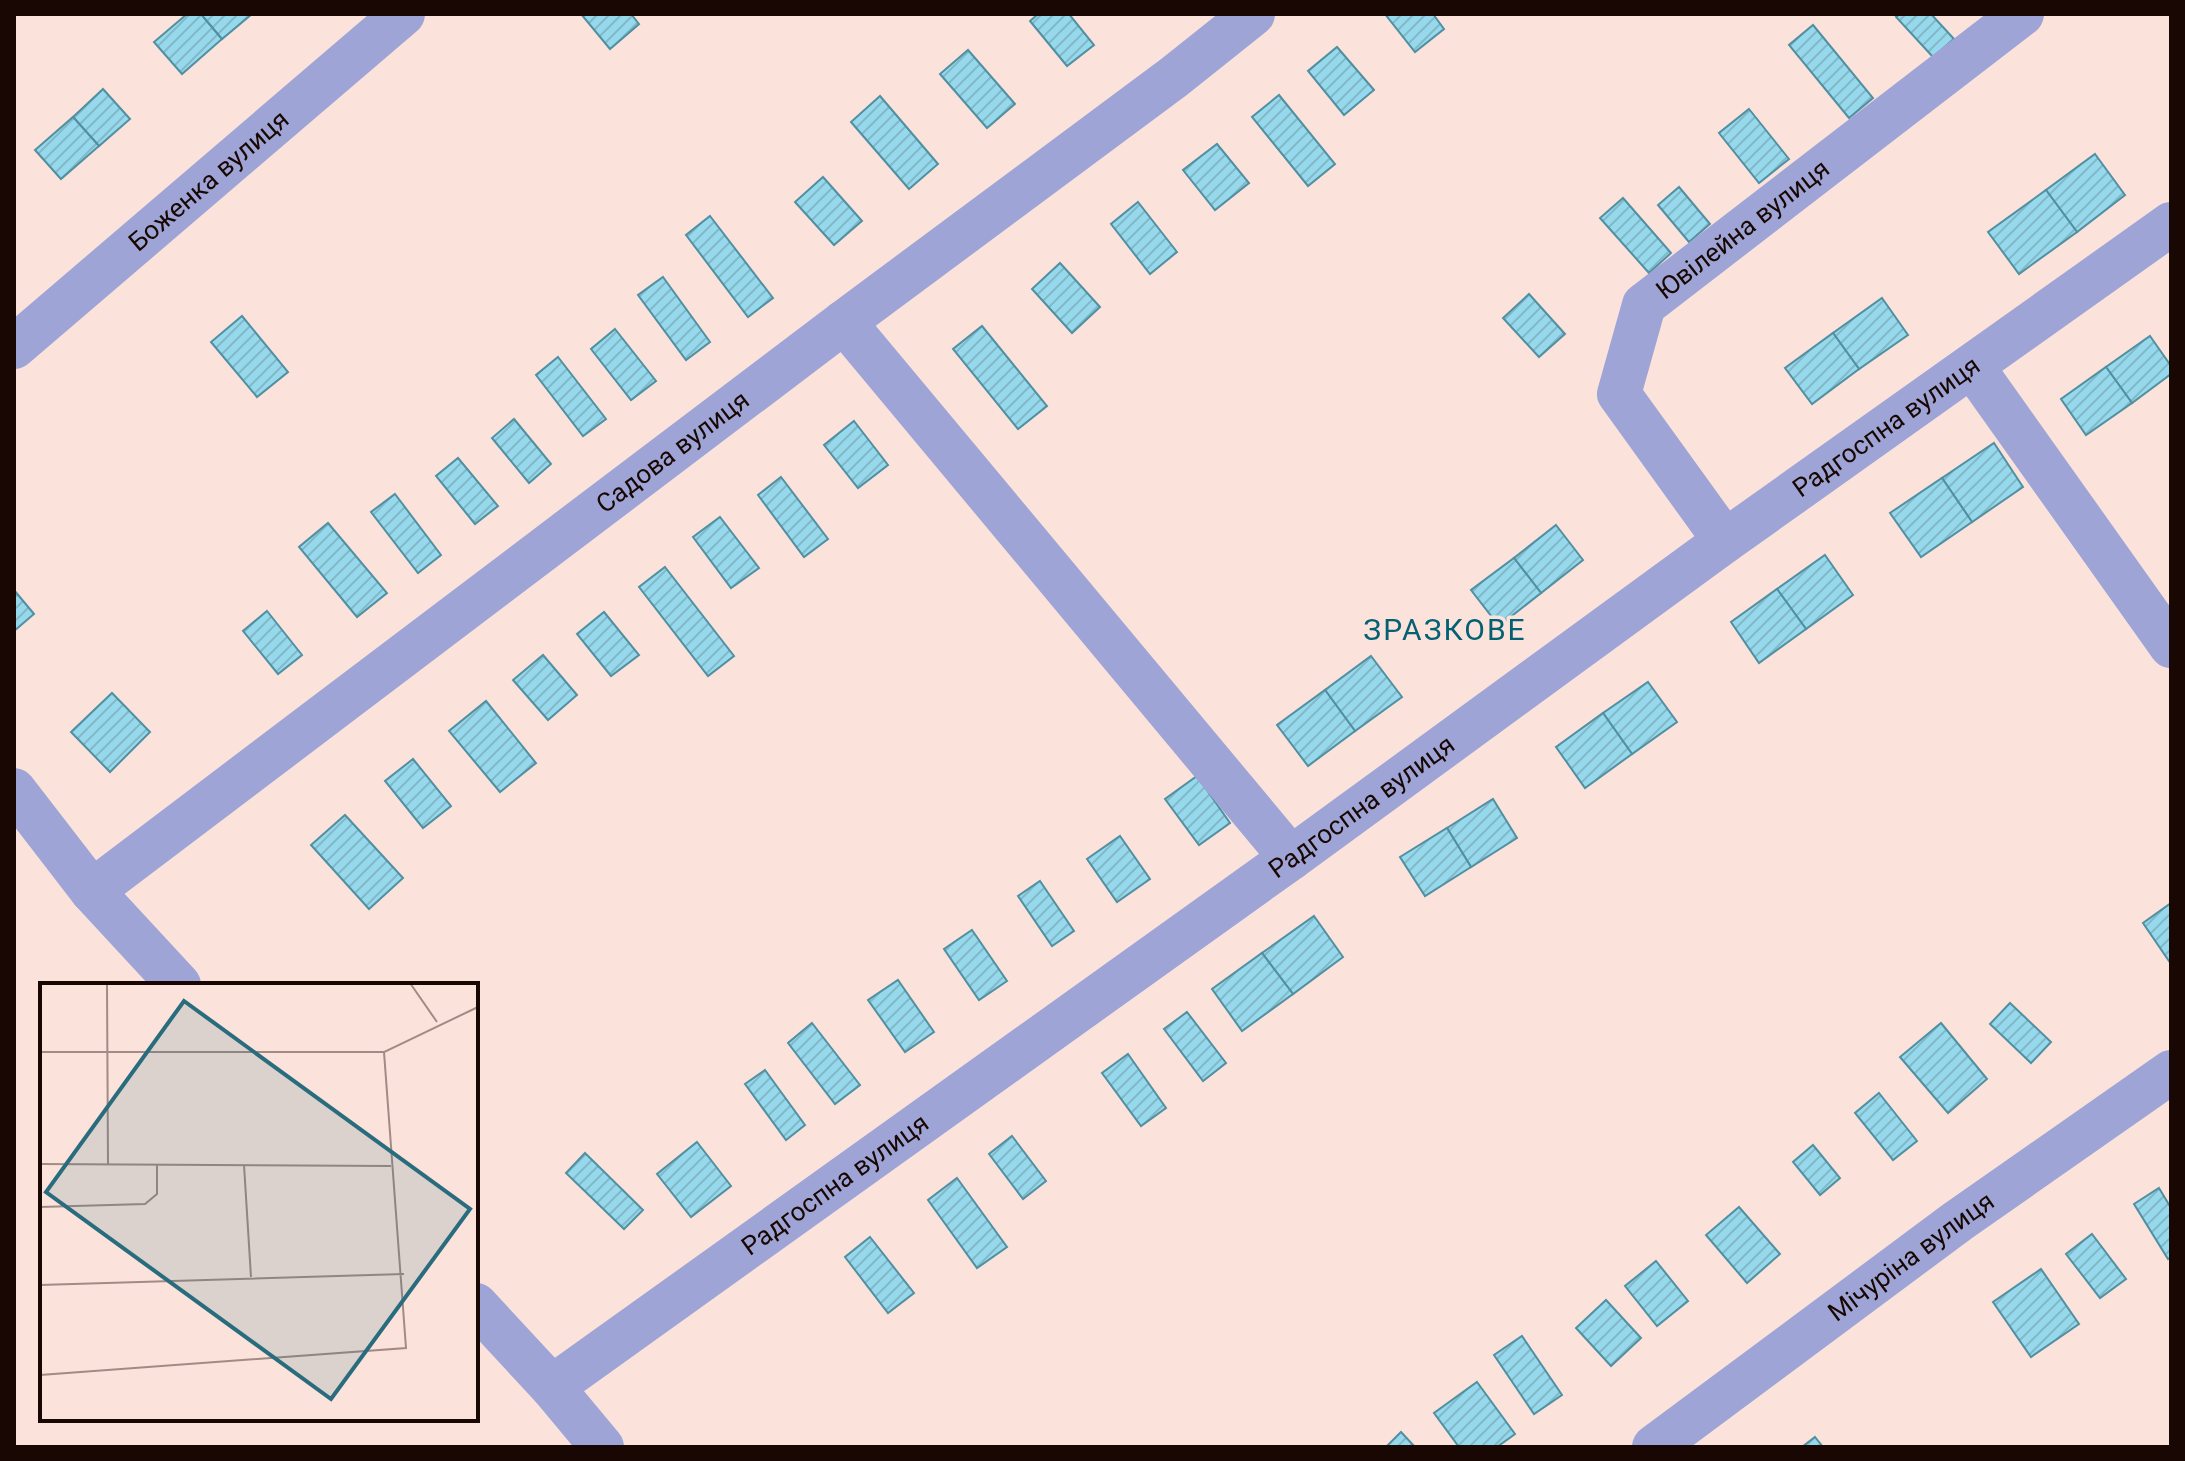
<svg xmlns="http://www.w3.org/2000/svg" width="2185" height="1461" viewBox="0 0 2185 1461" font-family="Roboto,sans-serif">
<style>
.building{fill:url(#building-hatch);stroke:#5090a2;stroke-width:2}
.lines{fill:none;stroke-linecap:round;stroke-linejoin:round}
.minor{stroke:#9ea5d6;stroke-width:44}
.labels{text-anchor:middle;stroke-width:7;stroke-linejoin:round;paint-order:stroke}
.street-label{font-size:26px;fill:#190703;stroke:#fbe3db}
.quarter-label{font-size:30px;letter-spacing:2px;fill:#046073;stroke:#fbe3db}
.inset-road{fill:none;stroke:#a18b85;stroke-width:2}
.view{fill:#296c7e;fill-opacity:0.15;stroke:#296c7e;stroke-width:4}
.inset-edge{fill:none;stroke:#190703;stroke-width:4}
</style>
<defs>
<pattern id="building-hatch" width="6" height="6" patternUnits="userSpaceOnUse" patternTransform="scale(2)"><rect width="6" height="6" fill="#97d9ec"/><path d="M-1 1l2-2M0 6l6-6M5 7l2-2" fill="none" stroke="#82b9c9"/></pattern>
</defs>
<rect width="100%" height="100%" fill="#fbe3db"/>
<!-- building -->
<g class="building">
<polygon points="187,14 201,14 222,39 182,74 154,42"/>
<polygon points="201,14 252,14 222,39"/>
<polygon points="581,14 631,14 639,24 610,49"/>
<polygon points="1038,14 1069,14 1094,45 1067,66 1030,21"/>
<polygon points="1385,14 1433,14 1444,29 1415,52"/>
<polygon points="1900,14 1931,14 1954,39 1933,57 1896,17"/>
<polygon points="1813,25 1873,98 1849,118 1789,45"/>
<polygon points="1337,47 1374,90 1344,115 1308,71"/>
<polygon points="968,50 1015,104 987,128 940,74"/>
<polygon points="103,89 130,119 99,146 73,117"/>
<polygon points="1279,95 1335,164 1308,186 1252,117"/>
<polygon points="880,96 938,164 909,189 851,122"/>
<polygon points="1749,109 1789,159 1759,183 1719,133"/>
<polygon points="73,117 99,146 61,179 35,150"/>
<polygon points="1217,144 1249,183 1215,210 1183,170"/>
<polygon points="2095,154 2125,195 2077,232 2046,190"/>
<polygon points="823,177 862,221 834,245 795,202"/>
<polygon points="1679,187 1710,224 1689,242 1658,205"/>
<polygon points="2046,190 2077,232 2019,274 1988,232"/>
<polygon points="1623,198 1671,253 1649,273 1600,218"/>
<polygon points="1138,202 1177,252 1150,274 1111,224"/>
<polygon points="710,216 773,298 748,317 686,235"/>
<polygon points="1060,263 1100,307 1072,333 1032,289"/>
<polygon points="663,277 710,342 686,360 638,295"/>
<polygon points="1529,294 1565,334 1539,357 1503,318"/>
<polygon points="1882,298 1908,335 1859,369 1833,333"/>
<polygon points="242,316 288,372 257,397 211,342"/>
<polygon points="982,326 1047,406 1018,429 953,349"/>
<polygon points="615,329 656,381 631,400 591,349"/>
<polygon points="1833,333 1859,369 1812,404 1785,368"/>
<polygon points="2150,336 2171,366 2171,374 2132,403 2106,367"/>
<polygon points="558,357 606,419 583,436 536,375"/>
<polygon points="2106,367 2132,403 2086,435 2061,399"/>
<polygon points="514,419 551,464 529,483 492,438"/>
<polygon points="854,421 888,465 858,488 824,445"/>
<polygon points="1994,443 2023,487 1972,522 1942,478"/>
<polygon points="458,458 498,506 475,524 436,476"/>
<polygon points="781,477 828,539 804,557 758,495"/>
<polygon points="1942,478 1972,522 1921,557 1890,513"/>
<polygon points="395,494 441,555 418,573 371,512"/>
<polygon points="720,517 759,568 731,588 693,537"/>
<polygon points="328,523 387,593 357,617 299,547"/>
<polygon points="1556,525 1583,560 1541,593 1514,558"/>
<polygon points="1825,555 1853,595 1806,629 1777,589"/>
<polygon points="1514,558 1541,593 1499,626 1471,590"/>
<polygon points="665,567 734,656 708,676 639,587"/>
<polygon points="1777,589 1806,629 1759,663 1731,622"/>
<polygon points="14,590 34,614 14,631"/>
<polygon points="267,611 302,655 278,674 243,631"/>
<polygon points="604,612 639,655 611,676 577,634"/>
<polygon points="543,655 577,695 548,720 513,680"/>
<polygon points="1371,656 1402,697 1355,731 1325,690"/>
<polygon points="1648,682 1677,722 1632,754 1603,713"/>
<polygon points="1325,690 1355,731 1308,766 1277,725"/>
<polygon points="112,693 150,732 110,772 71,732"/>
<polygon points="486,701 536,763 500,792 449,731"/>
<polygon points="1603,713 1632,754 1585,788 1556,747"/>
<polygon points="413,759 451,806 423,828 385,781"/>
<polygon points="1197,776 1230,823 1199,845 1165,799"/>
<polygon points="1493,799 1517,838 1471,867 1447,828"/>
<polygon points="345,815 403,878 369,909 311,845"/>
<polygon points="1447,828 1471,867 1425,896 1400,857"/>
<polygon points="1120,836 1150,879 1117,902 1087,859"/>
<polygon points="1040,881 1074,931 1052,946 1018,896"/>
<polygon points="2171,903 2171,964 2143,923"/>
<polygon points="1314,916 1343,957 1293,994 1262,953"/>
<polygon points="972,930 1007,981 979,1000 944,949"/>
<polygon points="1262,953 1293,994 1242,1031 1212,989"/>
<polygon points="898,980 934,1032 905,1052 868,1000"/>
<polygon points="2010,1003 2051,1042 2031,1063 1990,1024"/>
<polygon points="1187,1012 1226,1063 1203,1081 1164,1029"/>
<polygon points="812,1023 860,1085 835,1104 788,1043"/>
<polygon points="1941,1023 1987,1079 1948,1113 1900,1057"/>
<polygon points="1128,1054 1166,1108 1141,1126 1102,1073"/>
<polygon points="765,1070 805,1125 786,1140 745,1084"/>
<polygon points="1879,1093 1917,1141 1893,1160 1855,1113"/>
<polygon points="1012,1136 1046,1181 1023,1199 989,1154"/>
<polygon points="697,1142 731,1186 691,1217 657,1174"/>
<polygon points="1813,1145 1840,1178 1820,1195 1793,1162"/>
<polygon points="585,1153 643,1210 624,1229 566,1173"/>
<polygon points="957,1178 1007,1247 977,1268 928,1200"/>
<polygon points="2159,1188 2171,1208 2171,1257 2168,1259 2134,1204"/>
<polygon points="1739,1207 1780,1254 1747,1283 1706,1235"/>
<polygon points="2092,1234 2126,1279 2100,1298 2066,1254"/>
<polygon points="870,1237 914,1293 888,1313 845,1257"/>
<polygon points="1656,1261 1688,1301 1657,1326 1625,1286"/>
<polygon points="2041,1269 2079,1324 2031,1357 1993,1302"/>
<polygon points="1606,1300 1641,1338 1611,1366 1576,1328"/>
<polygon points="1522,1336 1562,1395 1534,1414 1494,1355"/>
<polygon points="1477,1382 1515,1434 1497,1447 1459,1447 1434,1413"/>
<polygon points="1401,1432 1415,1447 1386,1447"/>
<polygon points="1815,1437 1823,1447 1802,1447"/>
</g>
<g class="lines">
<!-- minor -->
<g class="minor">
<polyline points="844,322 1291,858"/>
<path id="s1" d="M14,347L403,14"/>
<polyline points="1972,366 2171,646"/>
<path id="s2" d="M1725,541L1619,394L1644,305L2022,14"/>
<polyline points="14,790 92,891 179,985"/>
<path id="s3" d="M92,891L844,322L1174,77L1253,14"/>
<polyline points="476,1305 552,1387 602,1447"/>
<path id="s4" d="M552,1387L1291,858L1725,541L2171,224"/>
<path id="s5" d="M1654,1447L1958,1221L2171,1072"/>
</g>
</g>
<g class="labels">
<!-- street labels -->
<g class="street-label">
<text dy="9" stroke="none"><textPath href="#s1" startOffset="256">Боженка вулиця</textPath></text>
<text dy="9" stroke="none"><textPath href="#s2" startOffset="398">Ювілейна вулиця</textPath></text>
<text dy="9" stroke="none"><textPath href="#s4" startOffset="1644">Радгоспна вулиця</textPath></text>
<text dy="9" stroke="none"><textPath href="#s3" startOffset="728">Садова вулиця</textPath></text>
<text dy="9" stroke="none"><textPath href="#s4" startOffset="996">Радгоспна вулиця</textPath></text>
<text dy="9" stroke="none"><textPath href="#s4" startOffset="348">Радгоспна вулиця</textPath></text>
<text dy="9" stroke="none"><textPath href="#s5" startOffset="320">Мічуріна вулиця</textPath></text>
</g>
<!-- quarter labels -->
<g class="quarter-label">
<text x="1445" y="640">ЗРАЗКОВЕ</text>
</g>
</g>
<!-- overview -->
<g transform="translate(40 983)">
<rect width="438" height="438" fill="#fbe3db"/>
<path class="inset-road" d="M67,0L68,181M370,0L397,39M0,69H344M0,181L351,183M204,182L211,294M0,224L105,221L117,211V182M0,302L364,291M0,392L366,365L344,69L438,24"/>
<path class="view" d="M144,18L430,226L291,416L6,209Z"/>
<rect width="438" height="438" class="inset-edge"/>
</g>
<!-- border -->
<rect width="2185" height="1461" fill="none" stroke="#190703" stroke-width="32"/>
</svg>
